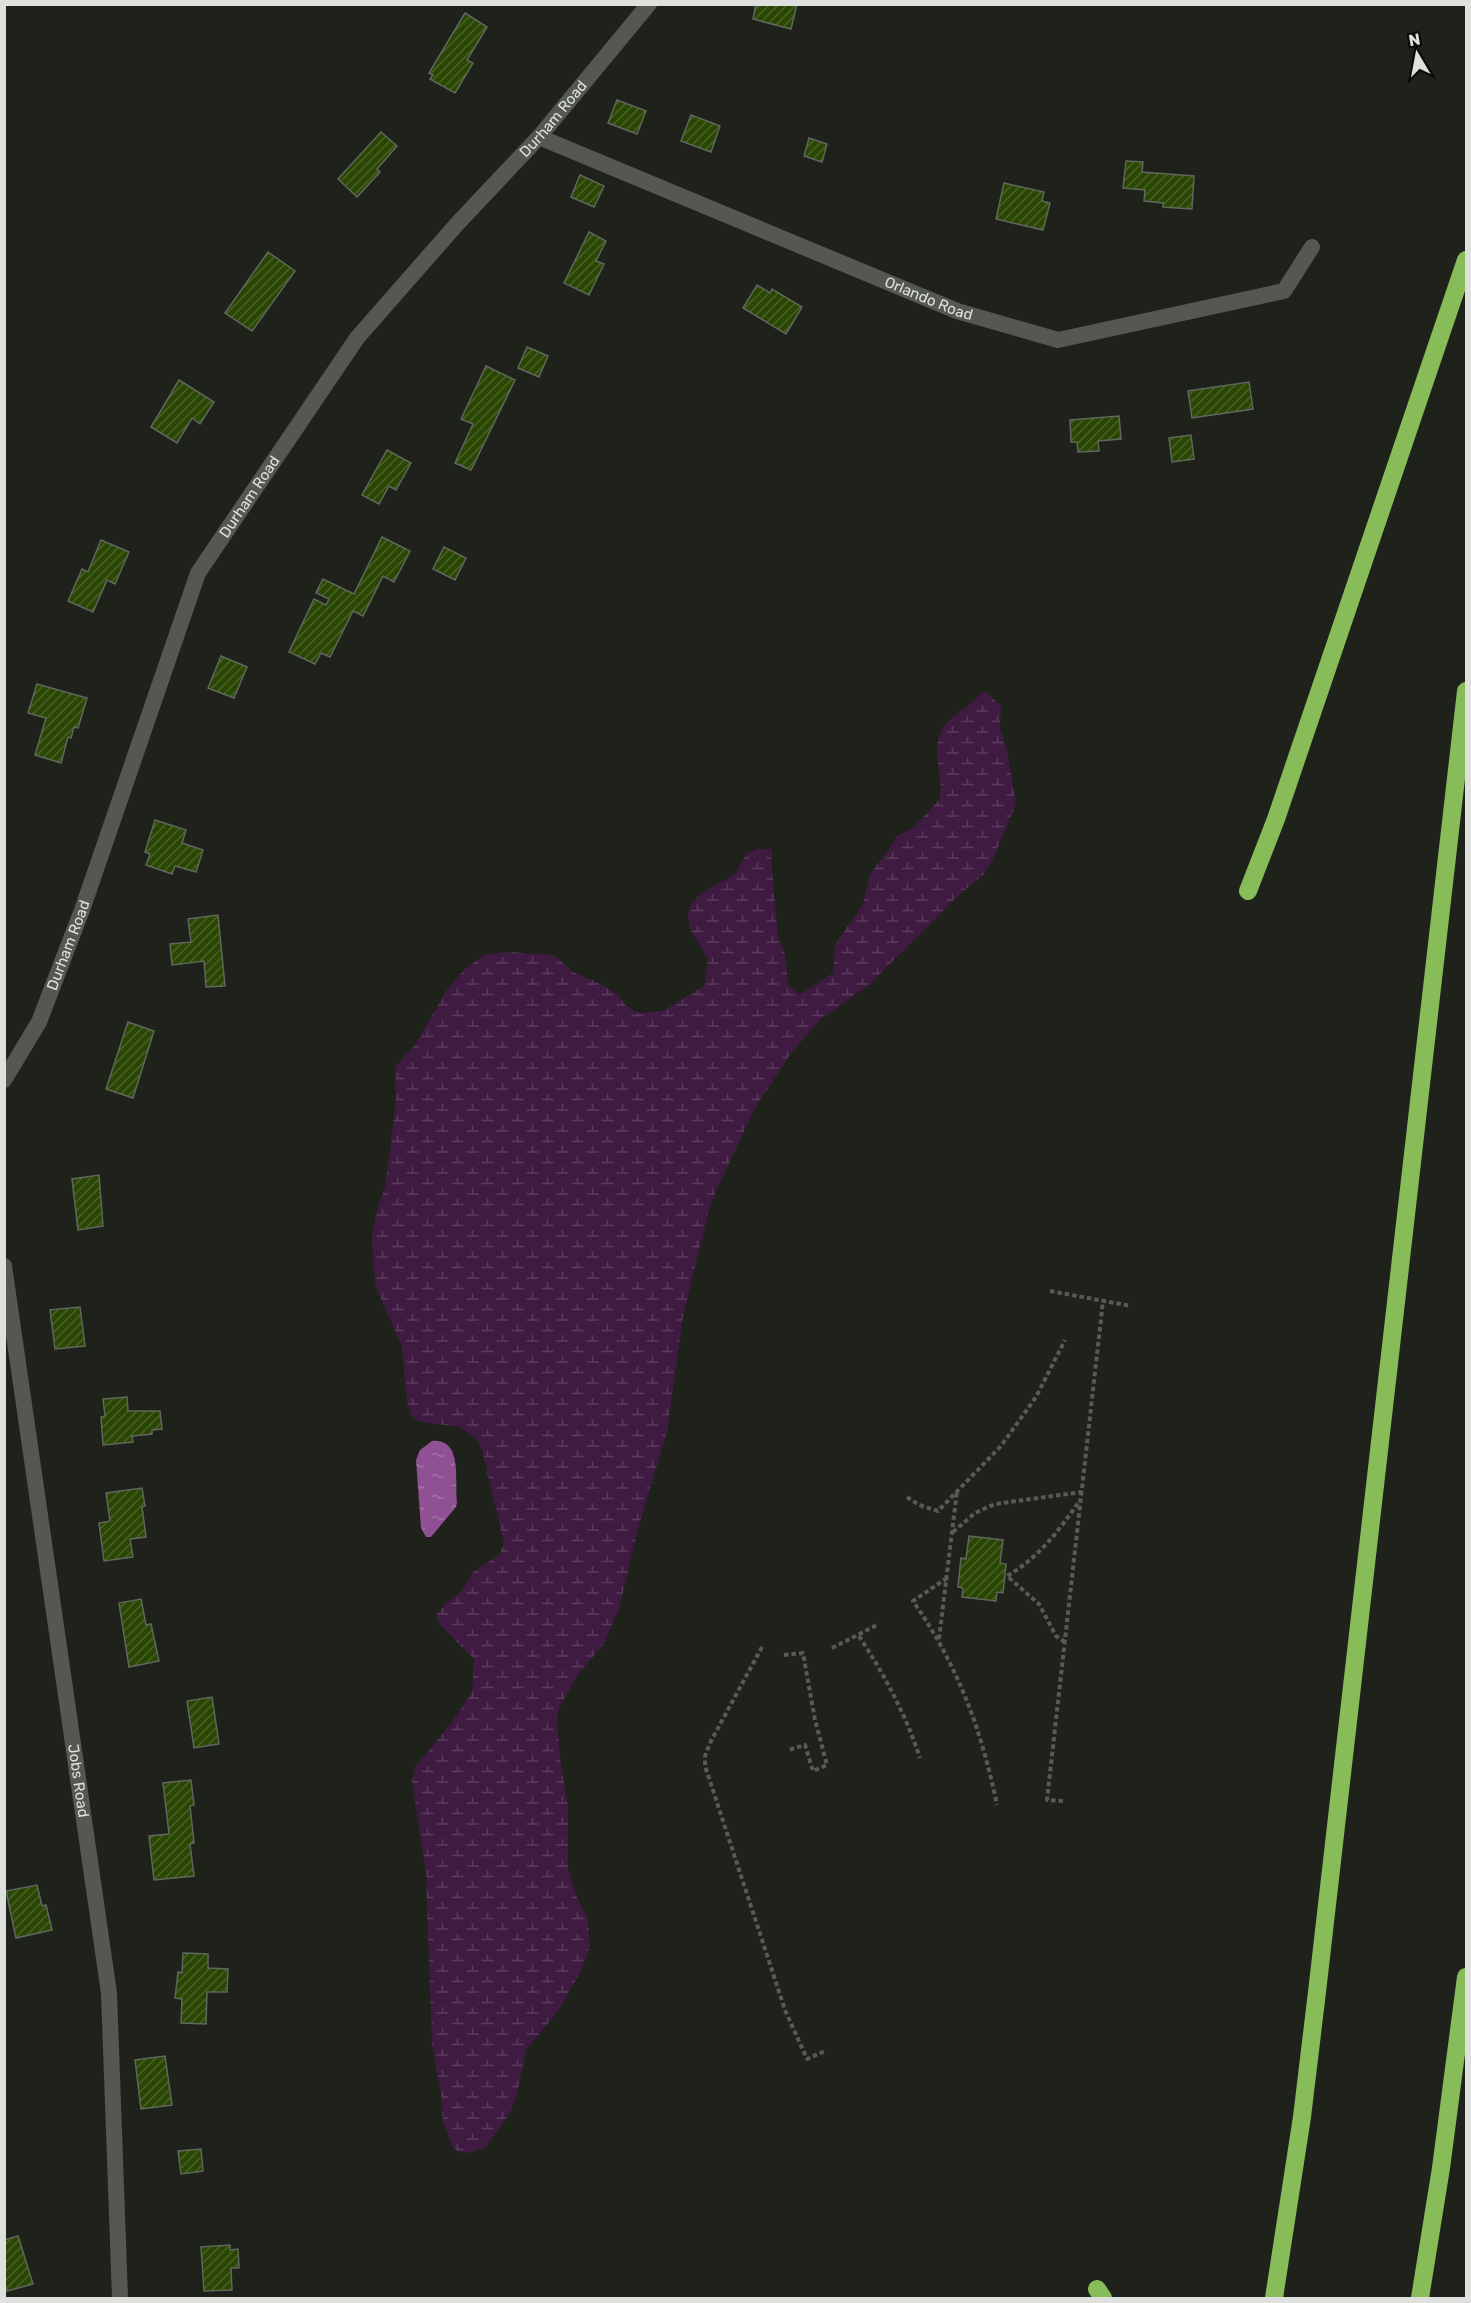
<svg xmlns="http://www.w3.org/2000/svg" width="1471" height="2303" viewBox="0 0 1471 2303" font-family="Rubik,sans-serif">
<style>
.wetland{fill:url(#wetland-marsh)}
.water{fill:url(#water-ripples)}
.building{fill:url(#building-hatch);stroke:#61665e;stroke-width:1.5}
.lines{fill:none;stroke-linecap:round;stroke-linejoin:round}
.path{stroke:#585b55;stroke-width:4;stroke-dasharray:4.5 3;stroke-linecap:butt}
.minor{stroke:#545851;stroke-width:16}
.motorway{stroke:#88bc58;stroke-width:18}
.labels{text-anchor:middle;stroke-width:4.5;stroke-linejoin:round;paint-order:stroke}
.street-label{font-size:15px;fill:#dde0dc;stroke:#090b08}
</style>
<defs>
<pattern id="wetland-marsh" width="20" height="14" patternUnits="userSpaceOnUse" patternTransform="scale(1.5)"><rect width="20" height="14" fill="#3f1a41"/><path d="M1 5h8M5 5V1M11 12h8M15 12V8" fill="none" stroke="#5a3b5c"/></pattern>
<pattern id="water-ripples" width="26" height="14" patternUnits="userSpaceOnUse" patternTransform="scale(1.5)"><rect width="26" height="14" fill="#905194"/><path d="M2 4q2-2 4 0t4 0M15 11q2-2 4 0t4 0" fill="none" stroke="#a472a7"/></pattern>
<pattern id="building-hatch" width="6" height="6" patternUnits="userSpaceOnUse" patternTransform="scale(1.5)"><rect width="6" height="6" fill="#294702"/><path d="M-1 1l2-2M0 6l6-6M5 7l2-2" fill="none" stroke="#486126"/></pattern>
</defs>
<rect width="100%" height="100%" fill="#1e221b"/>
<!-- wetland -->
<path class="wetland" d="M982,692H986L1001,706L1000,728L1007,750L1016,804L992,861L983,875L961,893L870,984L820,1020L791,1053L754,1110L711,1202L683,1316L667,1431L637,1533L619,1609L603,1645L579,1673L558,1710L557,1718L560,1758L568,1806V1868L577,1898L588,1919L590,1946L581,1971L558,2011L526,2050L517,2094L510,2113L485,2148L468,2153L457,2152L451,2144L443,2121L441,2094L432,2046L426,1873L412,1781L416,1766L450,1725L472,1692L474,1659L440,1625L436,1615L447,1602L461,1592L473,1572L499,1555L504,1544L484,1458L477,1439L460,1427L420,1422L411,1416L407,1402L402,1347L375,1285L372,1239L375,1216L385,1187L391,1143L396,1100L395,1067L415,1045L448,988L464,970L484,955L508,952L554,955L573,972L603,985L619,996L626,1006L638,1013L663,1011L704,986L708,959L690,929L688,915L691,904L700,894L735,874L747,853L758,849H772L771,861L778,936L785,955L788,984L799,995L833,973L835,945L863,904L870,875L898,836L914,827L939,800C946,777 928,751 944,726C954,712 971,707 982,692Z"/>
<!-- water -->
<path class="water" d="M432,1441C464,1438 454,1483 457,1502L456,1507L431,1537H426L421,1528L416,1460L420,1450Z"/>
<!-- building -->
<g class="building">
<polygon points="756,4 797,4 791,29 753,19"/>
<polygon points="465,13 487,27 467,60 473,63 455,93 430,79 433,75 429,73"/>
<polygon points="617,100 646,111 637,134 608,123"/>
<polygon points="691,115 720,126 711,152 681,141"/>
<polygon points="381,132 397,146 377,169 380,172 357,197 338,179"/>
<polygon points="809,138 827,144 822,162 804,156"/>
<polygon points="1126,161 1143,162 1142,172 1194,176 1192,209 1163,207 1163,203 1144,201 1145,190 1123,188"/>
<polygon points="580,175 604,186 594,207 571,197"/>
<polygon points="1004,183 1044,192 1042,201 1050,203 1043,230 996,219"/>
<polygon points="589,232 606,241 596,261 604,264 589,295 564,283"/>
<polygon points="268,252 295,271 252,331 225,313"/>
<polygon points="757,285 770,293 772,289 802,307 786,334 743,308"/>
<polygon points="527,347 548,356 539,377 518,368"/>
<polygon points="486,366 515,380 471,470 455,463 473,424 461,419"/>
<polygon points="179,380 214,402 200,424 192,418 177,443 151,427"/>
<polygon points="1249,382 1253,409 1192,418 1188,391"/>
<polygon points="1119,416 1121,439 1098,441 1099,451 1078,452 1077,442 1071,442 1070,420"/>
<polygon points="1191,435 1194,459 1172,462 1169,438"/>
<polygon points="387,450 411,463 396,490 389,486 379,504 362,495"/>
<polygon points="382,537 410,551 394,582 383,576 363,616 353,611 330,657 321,653 315,664 289,652 314,599 326,605 329,599 316,593 323,579 354,594"/>
<polygon points="101,540 129,552 115,584 107,580 93,612 68,601 82,569 88,572"/>
<polygon points="444,547 466,558 455,580 433,569"/>
<polygon points="221,656 247,667 234,698 208,688"/>
<polygon points="37,684 87,698 78,728 74,727 71,738 68,737 61,763 35,755 46,718 28,713"/>
<polygon points="155,820 186,830 182,843 203,850 196,872 175,866 172,874 146,865 150,854 145,852"/>
<polygon points="218,915 225,986 206,987 204,961 172,965 170,944 191,942 188,919"/>
<polygon points="128,1022 154,1031 133,1098 106,1089"/>
<polygon points="99,1175 103,1226 78,1230 72,1179"/>
<polygon points="80,1307 85,1346 55,1349 50,1310"/>
<polygon points="127,1397 128,1411 160,1411 162,1429 152,1430 152,1434 132,1436 133,1442 103,1445 101,1417 105,1416 103,1399"/>
<polygon points="142,1488 145,1506 142,1507 146,1537 130,1539 133,1557 104,1561 99,1523 110,1521 106,1493"/>
<polygon points="969,1536 1003,1540 1000,1563 1006,1564 1003,1593 997,1592 996,1601 962,1597 963,1588 958,1587 961,1558 966,1559"/>
<polygon points="141,1599 146,1625 151,1624 159,1661 129,1667 119,1603"/>
<polygon points="212,1697 219,1744 194,1748 187,1701"/>
<polygon points="191,1780 194,1805 190,1806 194,1843 190,1844 194,1876 154,1880 149,1836 169,1834 163,1783"/>
<polygon points="37,1885 42,1906 46,1905 52,1930 16,1938 6,1891"/>
<polygon points="183,1953 208,1954 208,1968 228,1969 227,1992 207,1992 206,2024 181,2023 182,1999 175,1998 178,1972 182,1973"/>
<polygon points="165,2056 172,2105 141,2109 135,2060"/>
<polygon points="201,2149 203,2171 181,2174 178,2151"/>
<polygon points="18,2236 33,2284 7,2291 4,2282 4,2240"/>
<polygon points="230,2245 230,2250 238,2249 239,2268 231,2268 232,2290 204,2291 201,2247"/>
</g>
<g class="lines">
<!-- path -->
<g class="path">
<polyline points="1050,1291 1131,1306"/>
<polyline points="907,1497 919,1505 938,1511 1001,1446 1036,1397 1065,1340"/>
<polyline points="953,1532 975,1513 995,1504 1082,1492"/>
<path d="M947,1578L913,1601C958,1666 981,1728 997,1805"/>
<path d="M859,1636C885,1676 905,1713 920,1758"/>
<polyline points="939,1639 957,1491"/>
<path d="M1065,1642L1056,1636L1039,1604L1007,1576C1040,1557 1059,1530 1081,1499"/>
<polyline points="762,1647 711,1741 705,1756 705,1766 785,2010 807,2059 825,2051"/>
<polyline points="832,1648 877,1625"/>
<polyline points="784,1655 803,1653 815,1720 827,1765 813,1771 805,1745 788,1750"/>
<polyline points="1063,1801 1047,1800 1103,1301"/>
</g>
<!-- minor -->
<g class="minor">
<path id="s1" d="M539,137L957,311L1058,340L1284,291L1312,247"/>
<path id="s2" d="M4,1080L39,1022L82,910L198,573L357,338L457,224L539,137L649,4"/>
<path id="s3" d="M4,1266L109,1993L120,2298"/>
</g>
<!-- motorway -->
<g class="motorway">
<polyline points="1248,891 1276,819 1466,260"/>
<polyline points="1097,2289 1103,2298"/>
<polyline points="1274,2298 1302,2117 1317,1992 1466,691"/>
<polyline points="1420,2298 1441,2168 1466,1977"/>
</g>
</g>
<g class="labels">
<!-- street labels -->
<g class="street-label">
<text dy="5" stroke="none"><textPath href="#s2" startOffset="1122">Durham Road</textPath></text>
<text dy="5" stroke="none"><textPath href="#s1" startOffset="422">Orlando Road</textPath></text>
<text dy="5" stroke="none"><textPath href="#s2" startOffset="636">Durham Road</textPath></text>
<text dy="5" stroke="none"><textPath href="#s2" startOffset="150">Durham Road</textPath></text>
<text dy="5" stroke="none"><textPath href="#s3" startOffset="520">Jobs Road</textPath></text>
</g>
</g>
<!-- border -->
<rect width="1471" height="2303" fill="none" stroke="#dde0dc" stroke-width="12"/>
<!-- north arrow -->
<g transform="translate(1417 54) rotate(350)" stroke="#090b08" stroke-width="4.5" paint-order="stroke">
<path d="M0-4.5L10 22L0 15L-10 22Z" fill="#dde0dc"/>
<text y="-9" font-size="16" font-weight="bold" text-anchor="middle" fill="#dde0dc">N</text>
</g>
</svg>
